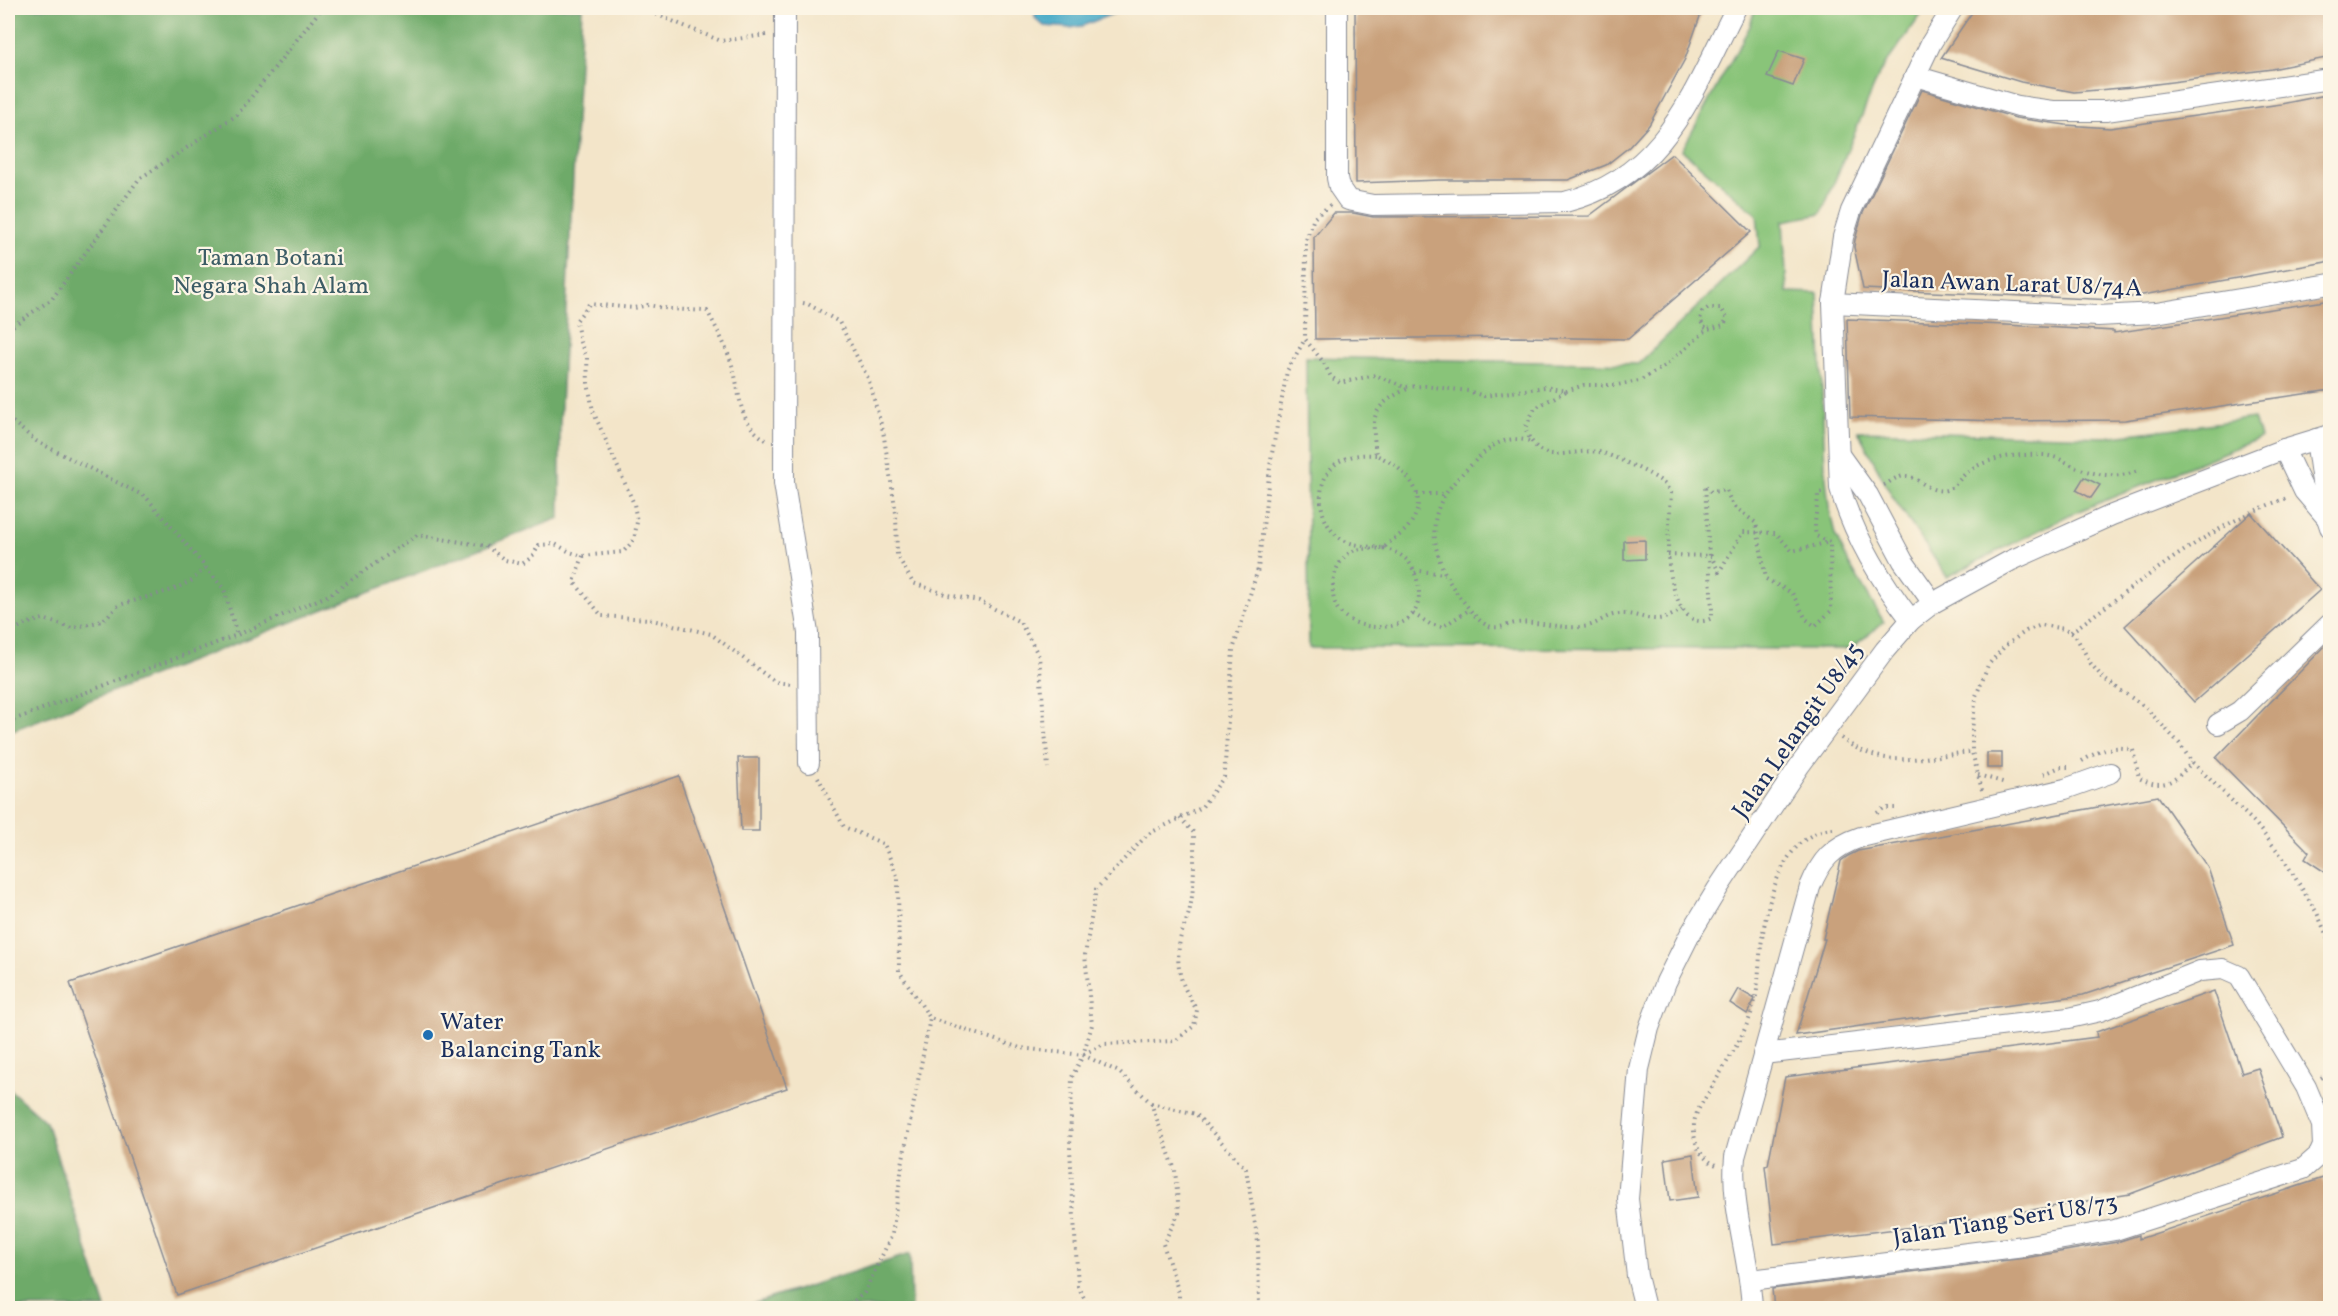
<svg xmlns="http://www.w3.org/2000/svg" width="2338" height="1316" viewBox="0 0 2338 1316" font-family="Vollkorn,serif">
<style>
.green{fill:#89c479;stroke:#527a6c;stroke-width:1.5}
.forest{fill:#6eaa69;stroke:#446c64;stroke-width:1.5}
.water{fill:#48abc8;stroke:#326d93;stroke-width:1.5}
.building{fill:#c9a17b}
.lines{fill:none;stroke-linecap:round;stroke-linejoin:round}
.minor-casing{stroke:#878a94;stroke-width:22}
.path{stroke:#878a94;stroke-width:4;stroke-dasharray:1.5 4.5;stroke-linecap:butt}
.minor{stroke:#fff;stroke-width:20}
.poi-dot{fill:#1f6fb2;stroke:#fcf5e5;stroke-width:2}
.labels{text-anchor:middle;stroke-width:4.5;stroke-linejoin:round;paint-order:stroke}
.park-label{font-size:24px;fill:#3c5c66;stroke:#fcf5e5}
.street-label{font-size:24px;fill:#1b2f5e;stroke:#fcf5e5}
.poi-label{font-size:24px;fill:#1b2f5e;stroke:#fcf5e5;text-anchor:start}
</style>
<rect width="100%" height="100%" fill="#fcf5e5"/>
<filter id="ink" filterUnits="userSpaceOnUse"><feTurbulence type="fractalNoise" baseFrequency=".0167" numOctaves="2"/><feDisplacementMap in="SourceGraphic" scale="12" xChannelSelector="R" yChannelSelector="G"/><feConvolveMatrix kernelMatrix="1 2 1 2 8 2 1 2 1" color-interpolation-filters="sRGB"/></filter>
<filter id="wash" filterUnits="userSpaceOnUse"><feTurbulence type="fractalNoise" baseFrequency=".008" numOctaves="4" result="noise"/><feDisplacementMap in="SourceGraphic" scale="24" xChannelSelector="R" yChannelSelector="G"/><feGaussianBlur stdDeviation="1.35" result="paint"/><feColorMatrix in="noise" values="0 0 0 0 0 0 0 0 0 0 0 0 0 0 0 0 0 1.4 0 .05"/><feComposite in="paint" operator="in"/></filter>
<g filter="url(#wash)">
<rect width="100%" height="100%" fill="#f3e5c9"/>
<!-- green -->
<g class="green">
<polygon points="1755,8 1926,8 1880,72 1821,214 1783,221 1787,292 1818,293 1825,468 1829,507 1835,534 1849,564 1884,622 1850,649 1309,648 1306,357 1638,364 1760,246 1757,215 1682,150 1750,26"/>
<polygon points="2254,418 2260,438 2069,515 1947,577 1892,496 1858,431 2106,437"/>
</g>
<!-- forest -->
<g class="forest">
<polygon points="8,8 582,8 560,424 560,518 8,732"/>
<polygon points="8,1088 46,1122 106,1308 8,1308"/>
<polygon points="910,1254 911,1308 739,1308"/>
</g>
<!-- water -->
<polygon class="water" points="1035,8 1127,8 1082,26 1070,28 1044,26 1035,18"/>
<g id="blocks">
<!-- building -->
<g class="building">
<polygon points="1355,8 1703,8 1685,59 1649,125 1629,147 1606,165 1568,180 1440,180 1356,183"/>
<polygon points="1975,8 2331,8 2331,57 2272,69 2133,87 2074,92 2021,82 1941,58"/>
<polygon points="1779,51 1804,59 1793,86 1767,77"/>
<polygon points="1922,90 2016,118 2066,125 2110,128 2281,104 2331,94 2331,261 2115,300 1863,289 1854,247 1855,240 1862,215"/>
<polygon points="1672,154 1751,232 1628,339 1521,337 1315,339 1314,237 1334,213 1353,213 1373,217 1589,216"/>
<polygon points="2331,300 2331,390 2125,420 2003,421 1850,417 1847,319 2007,325 2114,331 2114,333"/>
<polygon points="2084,477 2100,485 2091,498 2076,490"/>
<polygon points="2251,513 2320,590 2194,702 2125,626"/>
<polygon points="1645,540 1645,559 1624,560 1624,541"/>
<polygon points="2331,640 2331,876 2305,859 2309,852 2216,758"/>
<rect x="1987" y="753" width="15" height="15"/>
<polygon points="738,758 759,758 759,831 741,831"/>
<polygon points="679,776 787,1088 177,1295 70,983"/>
<polygon points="2158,796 2208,868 2234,945 2083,995 1796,1035 1825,939 1823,939 1841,861 1848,856 1858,851"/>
<polygon points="1738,989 1755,999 1747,1014 1730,1003"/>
<polygon points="2214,991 2242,1073 2258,1068 2282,1137 2130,1194 1970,1220 1774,1244 1765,1166 1768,1165 1785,1077 2097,1037 2096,1032"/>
<polygon points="1693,1154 1698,1197 1670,1201 1665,1159"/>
<polygon points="2323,1178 2331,1199 2331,1308 1774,1308 1772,1289 2025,1258 2117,1242 2139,1235 2139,1239"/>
</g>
</g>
</g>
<g filter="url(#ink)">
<use href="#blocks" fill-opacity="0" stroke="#878a94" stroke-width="1.5"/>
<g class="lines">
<defs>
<g id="minor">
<polyline points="785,8 784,483 808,633 809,763"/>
<path d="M1337,8V178L1339,187L1348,200L1373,205L1565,202C1666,177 1693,91 1736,8"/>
<polyline points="1915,76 2018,106 2053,111 2106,111 2330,79"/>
<polyline points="1833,303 2098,316 2156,313 2330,284"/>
<polyline points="2316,439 2327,518 2330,527"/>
<polyline points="2284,449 2304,491 2327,518"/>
<polyline points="1840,456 1868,495 1903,561 1933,603"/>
<path d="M1911,620C1881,581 1854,537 1840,488L1833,303L1843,237L1851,211L1931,43L1953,8"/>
<polyline points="2218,724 2240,711 2330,624"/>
<polyline points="1751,1280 2024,1246 2115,1230 2303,1169 2319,1155 2323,1146 2322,1125 2306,1087 2239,976 2223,969 2200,971 2100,1011 2069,1018 1763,1054"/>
<polyline points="1645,1308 1637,1276 1628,1199 1639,1069 1649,1028 1666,982 1689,936 1718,888 1800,765 1885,650 1911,620 1933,603 2010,561 2112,515 2284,449 2330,435"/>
<path d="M1752,1308C1750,1258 1730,1207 1735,1157L1810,887C1821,860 1832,847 1861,837L2065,789L2110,773"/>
</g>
</defs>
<!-- minor casing -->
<use href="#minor" class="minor-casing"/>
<!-- path -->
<g class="path">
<polyline points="647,8 648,11 721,41 766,35"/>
<path d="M1330,205L1314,218L1306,240L1305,339L1324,363L1331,377L1340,383L1375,375L1404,387L1425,386L1468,391L1484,396L1545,387L1566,391L1535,408L1525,428C1541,470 1566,448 1599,452C1608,453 1655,475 1662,482C1666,485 1668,489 1671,493C1670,513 1668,533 1668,553C1669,576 1679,635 1712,618V610L1705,485L1711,492L1726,490L1733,506L1756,523L1766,579L1792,593L1806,619L1815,626L1831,611L1830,542L1816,536C1813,521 1818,508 1818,493L1824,492"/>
<polyline points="803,303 808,304 839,322 868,378 883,431 896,513 897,555 913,583 948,595 979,601 1020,622 1039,656 1048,768"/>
<polyline points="8,329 52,299 139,179 237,115 322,8"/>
<polyline points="1566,391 1584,385 1617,385 1639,381 1665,366 1708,329 1724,325 1727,318 1721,308 1708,308 1702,312 1700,320 1704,327 1708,329"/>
<polyline points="8,418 36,441 146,497 224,589 237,635"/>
<path d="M1529,441C1505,435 1491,445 1474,462C1462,474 1450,485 1442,500C1424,533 1441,575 1463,601C1471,611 1480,625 1493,627C1502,628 1508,624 1516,623C1540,620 1563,631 1588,626C1597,624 1604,617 1613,615C1641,609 1652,631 1682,609"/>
<path d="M1376,455C1364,454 1351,455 1340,461C1312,477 1316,525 1343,540C1355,546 1370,547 1384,548C1391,539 1401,536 1408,527C1434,495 1404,467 1376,455C1372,418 1369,407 1407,389"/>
<path d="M1884,485C1889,483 1894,478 1900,477C1916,471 1926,494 1946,490C1956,487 1961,476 1970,470C1990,457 2017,454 2041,455C2054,455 2064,461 2075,467C2095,475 2116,479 2138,471"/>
<polyline points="1417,494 1445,494"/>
<path d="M1384,548C1393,551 1401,554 1408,561C1419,575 1425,603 1410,617C1391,634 1347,629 1336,606C1328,588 1335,556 1356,550C1365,548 1375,549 1384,548Z"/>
<polyline points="1668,555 1711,556 1719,572 1743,532 1776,533 1792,551 1830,542"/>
<polyline points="583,556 574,582 602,616 648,619 711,634 775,682 791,684"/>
<polyline points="1415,573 1420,571 1445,574"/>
<polyline points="1413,614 1430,624 1442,627 1469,610"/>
<path d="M2071,632C2138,584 2208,525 2287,498"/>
<polyline points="8,633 25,624 43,619 72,628 102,621 119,605 172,590 191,581 206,567"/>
<path d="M8,722L237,635L329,595L417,535L486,546L505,560L522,564L532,557L539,545L555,544L570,552L583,556L623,552L634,540L637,522L634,504L593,411L588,383L587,358L580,342L576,321L589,304L634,308L648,305L670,309L707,311C716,327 725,344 731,362C742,392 735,421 766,440"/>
<path d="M1841,738C1885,772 1923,756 1972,752"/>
<path d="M2082,761C2098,751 2115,744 2133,750L2139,778C2164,791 2176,781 2192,762"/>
<polyline points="2044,774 2060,767 2068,767"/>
<polyline points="1978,775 2006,783"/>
<polyline points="818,777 844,827 884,844 898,878 899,971 930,1018 1020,1048 1083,1055 1119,1072 1151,1103 1175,1170 1179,1213 1163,1244 1179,1293 1179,1308"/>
<polyline points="1982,790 1972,752 1972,730 1976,696 1988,665 2006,645 2026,631 2041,625 2065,629 2075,635 2091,664 2104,679 2145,707 2179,743 2192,762 2255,823 2283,858 2317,913 2330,943"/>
<polyline points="1877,813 1884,808 1898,808"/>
<path d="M1084,1054L1104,1044L1175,1041L1194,1026L1197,1010C1181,985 1175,969 1180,940C1182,929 1188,919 1190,908C1195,884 1194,857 1194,833L1180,818"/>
<polyline points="2321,1078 2330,1072"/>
<polyline points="1151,1103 1196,1114 1246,1169 1258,1242 1259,1308"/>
<path d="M1716,1165C1699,1157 1693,1143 1694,1124C1695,1111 1705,1099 1712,1087C1726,1063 1743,1038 1752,1011C1760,988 1758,963 1762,939C1768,899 1783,833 1833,829"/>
<polyline points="845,1308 864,1293 892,1235 903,1159 930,1018"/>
<polyline points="1089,1308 1078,1286 1070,1149 1072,1077 1083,1055 1092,1025 1085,955 1096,889 1148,834 1201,808 1224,777 1233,650 1258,569 1271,459 1287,371 1305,339"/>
</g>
<!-- minor -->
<use href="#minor" class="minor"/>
</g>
</g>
<!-- markers -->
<circle class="poi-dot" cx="428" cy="1035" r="6"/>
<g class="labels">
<!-- park labels -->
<g class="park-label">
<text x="271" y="265">Taman Botani<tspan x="271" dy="28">Negara Shah Alam</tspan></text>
</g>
<!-- street labels -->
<g class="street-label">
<text transform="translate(2012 283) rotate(2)" y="8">Jalan Awan Larat U8/74A</text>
<text transform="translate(1797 730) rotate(-55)" y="8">Jalan Lelangit U8/45</text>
<text transform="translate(2005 1219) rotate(-9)" y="8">Jalan Tiang Seri U8/73</text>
</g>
<!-- poi labels -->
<g class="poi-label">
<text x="440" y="1029">Water<tspan x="440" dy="28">Balancing Tank</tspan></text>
</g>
</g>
<!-- margin -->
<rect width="2338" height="1316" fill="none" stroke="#fcf5e5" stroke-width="30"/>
</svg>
